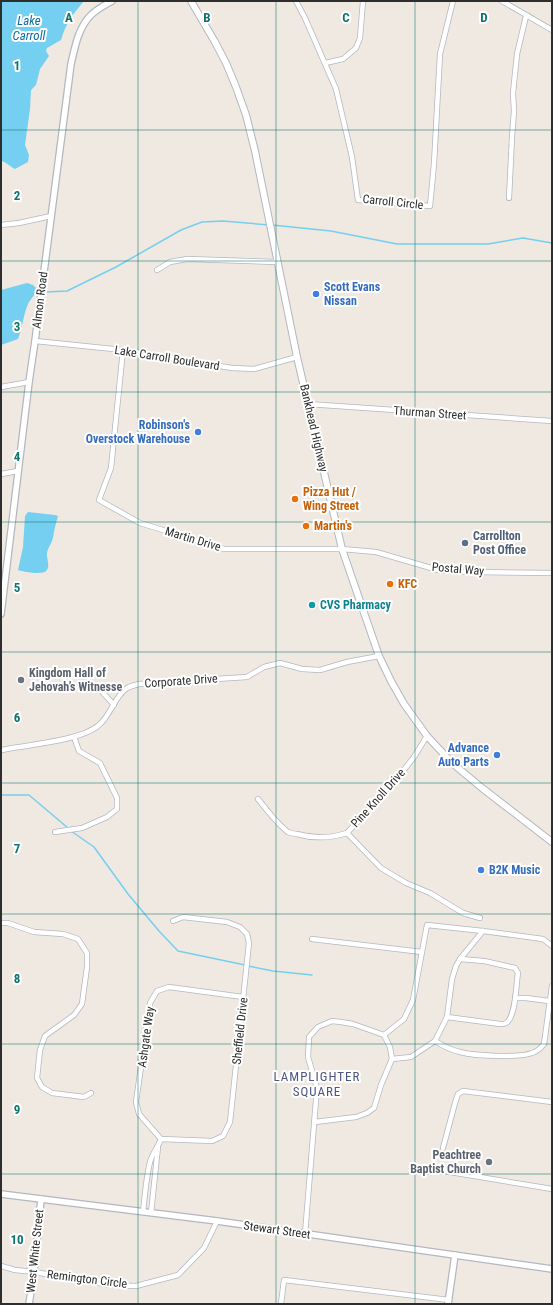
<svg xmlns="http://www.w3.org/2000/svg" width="553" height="1305" viewBox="0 0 553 1305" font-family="'Roboto Condensed',sans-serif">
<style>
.water{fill:#75cff0}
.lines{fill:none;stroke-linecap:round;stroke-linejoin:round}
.stream{stroke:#75cff0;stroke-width:1.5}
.minor-casing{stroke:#b4b7c1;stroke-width:6}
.tertiary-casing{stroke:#b4b7c1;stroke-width:8}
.secondary-casing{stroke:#b4b7c1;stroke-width:8}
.minor{stroke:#fff;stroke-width:4.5}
.tertiary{stroke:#fff;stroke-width:5.5}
.secondary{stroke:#fff;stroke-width:6}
.grid{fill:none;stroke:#0f766e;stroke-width:1;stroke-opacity:0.55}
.shop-dot{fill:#3f7fe0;stroke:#fff;stroke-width:1.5}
.food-dot{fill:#e8710a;stroke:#fff;stroke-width:1.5}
.service-dot{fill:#5c6f8a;stroke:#fff;stroke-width:1.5}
.culture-dot{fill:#0f9aa8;stroke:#fff;stroke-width:1.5}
.worship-dot{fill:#6b7280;stroke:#fff;stroke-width:1.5}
.labels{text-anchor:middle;stroke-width:4;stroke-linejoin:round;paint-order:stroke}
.street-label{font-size:12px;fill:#2e2e2e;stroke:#fff}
.shop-label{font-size:12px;font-weight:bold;fill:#366cbe;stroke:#fff;text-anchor:start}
.food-label{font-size:12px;font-weight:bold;fill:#c56008;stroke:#fff;text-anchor:start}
.service-label{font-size:12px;font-weight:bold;fill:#4e5e75;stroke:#fff;text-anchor:start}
.culture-label{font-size:12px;font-weight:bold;fill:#0d838f;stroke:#fff;text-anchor:start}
.worship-label{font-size:12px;font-weight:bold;fill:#5b616d;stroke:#fff;text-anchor:start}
.water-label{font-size:13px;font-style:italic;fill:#0d6fa3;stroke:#fff}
.neighbourhood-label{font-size:13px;letter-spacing:1px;fill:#4d5680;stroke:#fff}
.grid-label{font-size:13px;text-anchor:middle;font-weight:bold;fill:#0f766e;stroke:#fff;stroke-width:4;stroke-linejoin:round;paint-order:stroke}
</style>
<rect width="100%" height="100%" fill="#efe9e1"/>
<!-- water -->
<g class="water">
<path d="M1,1H84C73,14 66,23 61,40L47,48L46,51L49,56L40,69L36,85L31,90L30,109L25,145L29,155L28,162L15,169C10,167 7,162 1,161Z"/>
<path d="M27,283L33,285L36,288C35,296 33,296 29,302C23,314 23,327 18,339L1,345V290Z"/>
<path d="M28,512L55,515L58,516C56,523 54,530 53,538C52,543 48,547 47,553C46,558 51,567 46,571C43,575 23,572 18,570L23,547L25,516Z"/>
</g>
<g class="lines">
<!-- stream -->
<g class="stream">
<polyline points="272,225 331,231 397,244 488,244 523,238 552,243"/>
<polyline points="46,292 67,291 116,267 181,230 202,222 223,221 269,225"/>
<polyline points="1,795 29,795 68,828"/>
<polyline points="71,831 94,847 128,894 159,931 178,951 245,965"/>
<polyline points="248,966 273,971 312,975"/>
</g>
<defs>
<g id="minor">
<polyline points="296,1 305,18 336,89 352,157 358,200 430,206 434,164 440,54 453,1"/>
<polyline points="502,1 552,30"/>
<polyline points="325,63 343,59 356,48 360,38 363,1"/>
<polyline points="509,198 512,137 514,111 513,93 517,54 526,16 528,16"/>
<polyline points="1,225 19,223 51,216"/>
<polyline points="157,270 170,262 187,259 277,262"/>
<polyline points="35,341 123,350 232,368 254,369 297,357"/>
<polyline points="123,350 111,468 99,500 140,523 224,549 342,549 376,552 438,570 469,572 552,573"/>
<polyline points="1,387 29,382"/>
<polyline points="308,404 552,421"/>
<polyline points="1,474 18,471"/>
<polyline points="96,685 114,705"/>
<path d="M1,750C26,745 81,741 99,725C111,715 114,697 127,688C131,686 135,685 139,684L247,677L264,667L280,663L302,669L320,670L347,662L379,656"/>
<path d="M258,799C267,810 277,824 288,832C291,833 294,834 297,834C314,839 331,838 347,833L403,771L414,757L427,736"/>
<polyline points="55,832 82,828 107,817 117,809 117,798 100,763 79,751 74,737"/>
<polyline points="347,833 381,868 406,883 430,893 463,913 480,918"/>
<polyline points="1,923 8,923 34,932 63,934 78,939 87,953 87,967 82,1004 74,1015 45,1036 40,1050 37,1078 42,1087 52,1093 84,1097 91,1093"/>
<polyline points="312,939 422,952"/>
<polyline points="515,998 526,998 549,1001"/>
<path d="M447,1017L500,1024C502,1024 505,1024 506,1023C516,1017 516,984 518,973L515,968L484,961L460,959"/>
<polyline points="384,1035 404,1019 413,1000 427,925 483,931 543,939 552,946"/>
<path d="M435,1041C443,1046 451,1050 460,1052C475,1056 519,1058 532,1053C538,1051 541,1048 544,1044L552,986"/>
<polyline points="392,1059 411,1057 435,1041 447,1017 452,979 456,966 460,959 483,931"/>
<polyline points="161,1139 139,1114 136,1102 150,1003 157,991 169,987 243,997"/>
<polyline points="443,1148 455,1103 458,1094 463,1091 552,1102"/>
<polyline points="450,1172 552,1189"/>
<path d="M143,1212C145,1195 146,1178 150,1162C152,1154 158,1147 161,1139L212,1141L223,1136L230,1122L249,943L247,934L240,927L227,922L183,917L173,921"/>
<polyline points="151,1213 158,1147"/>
<polyline points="305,1234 317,1088 308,1057 309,1037 318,1027 332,1021 341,1022 353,1024 384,1035 390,1047 392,1059 381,1085 374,1108 367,1113 356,1117 315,1122"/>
<polyline points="1,1266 15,1270 34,1272 111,1285 136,1286 178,1275 204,1248 217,1221"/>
<polyline points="281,1304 284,1280 449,1300"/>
</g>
<g id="tertiary">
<path d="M1,614L29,382L35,341L71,64C75,47 78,28 91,15C97,9 105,5 112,1"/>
<polyline points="1,1194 217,1221 552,1269"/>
<polyline points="29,1304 34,1272 41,1199"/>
<polyline points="448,1304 455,1255"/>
</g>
<polyline id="secondary" points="191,1 215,42 226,63 236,87 246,115 255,151 297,357 342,549 379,656 391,681 404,704 427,736 452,763 482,788 552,842"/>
</defs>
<!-- minor casing -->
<use href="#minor" class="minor-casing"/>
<!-- tertiary casing -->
<use href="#tertiary" class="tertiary-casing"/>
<!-- secondary casing -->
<use href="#secondary" class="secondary-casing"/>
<!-- minor -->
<use href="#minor" class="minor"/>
<!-- tertiary -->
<use href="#tertiary" class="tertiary"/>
<!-- secondary -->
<use href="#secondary" class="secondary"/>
</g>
<!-- grid -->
<path class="grid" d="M138,1V1304M276,1V1304M415,1V1304M1,130H552M1,261H552M1,392H552M1,522H552M1,652H552M1,783H552M1,914H552M1,1044H552M1,1174H552"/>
<!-- markers -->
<g class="shop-dot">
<circle cx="316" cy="294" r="4"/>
<circle cx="198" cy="432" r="4"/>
<circle cx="497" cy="755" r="4"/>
<circle cx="481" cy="870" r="4"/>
</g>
<g class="food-dot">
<circle cx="295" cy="499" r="4"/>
<circle cx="306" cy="526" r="4"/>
<circle cx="390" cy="584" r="4"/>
</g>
<circle class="service-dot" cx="465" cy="543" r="4"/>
<circle class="culture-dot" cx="312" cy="605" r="4"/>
<g class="worship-dot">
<circle cx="21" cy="680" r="4"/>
<circle cx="489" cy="1162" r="4"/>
</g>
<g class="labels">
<!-- street labels -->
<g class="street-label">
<text transform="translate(393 202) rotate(6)" y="4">Carroll Circle</text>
<text transform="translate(40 300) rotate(-83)" y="4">Almon Road</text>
<text transform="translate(167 358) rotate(9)" y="4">Lake Carroll Boulevard</text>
<text transform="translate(430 413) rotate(4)" y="4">Thurman Street</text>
<text transform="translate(314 428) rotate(77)" y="4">Bankhead Highway</text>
<text transform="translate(193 539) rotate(17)" y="4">Martin Drive</text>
<text transform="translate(458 569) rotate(5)" y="4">Postal Way</text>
<text transform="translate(181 681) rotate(-4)" y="4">Corporate Drive</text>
<text transform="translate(378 798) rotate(-48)" y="4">Pine Knoll Drive</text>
<text transform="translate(240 1031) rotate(-84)" y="4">Sheffield Drive</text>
<text transform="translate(146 1037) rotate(-82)" y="4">Ashgate Way</text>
<text transform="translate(277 1230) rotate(8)" y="4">Stewart Street</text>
<text transform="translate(35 1251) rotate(-84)" y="4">West White Street</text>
<text transform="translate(87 1279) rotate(7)" y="4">Remington Circle</text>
</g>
<!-- shop labels -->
<g class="shop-label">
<text x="324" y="291">Scott Evans<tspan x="324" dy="14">Nissan</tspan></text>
<text x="190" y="429" text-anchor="end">Robinson's<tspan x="190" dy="14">Overstock Warehouse</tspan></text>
<text x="489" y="752" text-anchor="end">Advance<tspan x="489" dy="14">Auto Parts</tspan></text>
<text x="489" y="874">B2K Music</text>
</g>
<!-- food labels -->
<g class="food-label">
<text x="303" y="496">Pizza Hut /<tspan x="303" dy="14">Wing Street</tspan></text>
<text x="314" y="530">Martin's</text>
<text x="398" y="588">KFC</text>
</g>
<!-- service labels -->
<g class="service-label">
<text x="473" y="540">Carrollton<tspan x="473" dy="14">Post Office</tspan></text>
</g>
<!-- culture labels -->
<g class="culture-label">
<text x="320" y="609">CVS Pharmacy</text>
</g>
<!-- worship labels -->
<g class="worship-label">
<text x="29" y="677">Kingdom Hall of<tspan x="29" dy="14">Jehovah’s Witnesse</tspan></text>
<text x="481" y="1159" text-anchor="end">Peachtree<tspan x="481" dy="14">Baptist Church</tspan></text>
</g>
<!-- water labels -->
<g class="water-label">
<text x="29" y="25">Lake<tspan x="29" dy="15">Carroll</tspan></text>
</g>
<!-- neighbourhood labels -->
<g class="neighbourhood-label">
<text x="317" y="1081">LAMPLIGHTER<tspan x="317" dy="15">SQUARE</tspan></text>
</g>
</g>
<g class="grid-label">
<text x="69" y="22">A</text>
<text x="207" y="22">B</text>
<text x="346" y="22">C</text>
<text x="484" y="22">D</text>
<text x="17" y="70">1</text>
<text x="17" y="200">2</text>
<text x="17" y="331">3</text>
<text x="17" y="461">4</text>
<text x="17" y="592">5</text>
<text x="17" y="722">6</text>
<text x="17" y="853">7</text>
<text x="17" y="983">8</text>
<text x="17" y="1114">9</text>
<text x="17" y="1244">10</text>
</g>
<!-- border -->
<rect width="553" height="1305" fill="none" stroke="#2e2e2e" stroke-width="4"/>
</svg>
